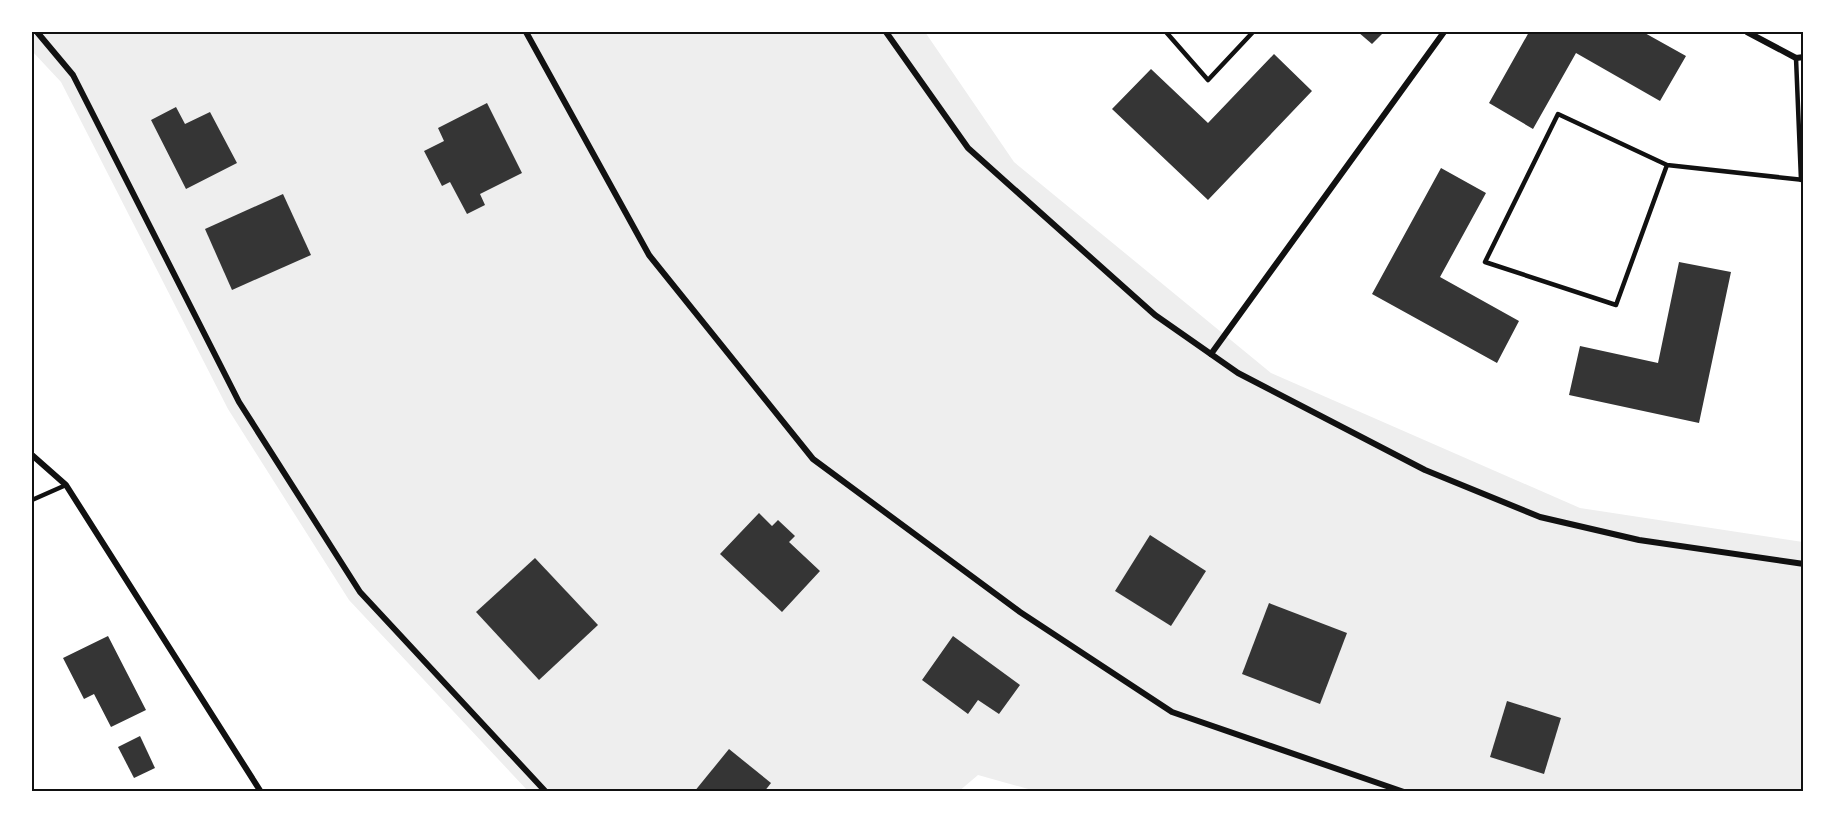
<svg xmlns="http://www.w3.org/2000/svg" width="1835" height="823" viewBox="0 0 1835 823" font-family="Commissioner,sans-serif">
<style>
.green{fill:#eee}
.building{fill:#353535}
.lines{fill:none;stroke-linecap:round;stroke-linejoin:round}
.service{stroke:#111;stroke-width:4.5}
.minor{stroke:#111;stroke-width:6}
.neatline{fill:none;stroke:#111;stroke-width:2}
</style>
<rect width="100%" height="100%" fill="#fff"/>
<!-- green -->
<polygon class="green" points="32,32 925,32 1014,162 1271,373 1580,508 1803,542 1803,791 1039,792 978,775 958,792 528,791 349,600 228,409 61,82 32,51"/>
<!-- building -->
<g class="building">
<polygon points="1358,32 1384,32 1372,44"/>
<polygon points="1529,32 1643,32 1686,56 1660,101 1576,53 1533,129 1489,103"/>
<polygon points="1274,54 1312,91 1208,200 1112,109 1151,69 1208,123"/>
<polygon points="487,103 522,173 480,194 485,205 467,214 450,182 442,186 424,151 444,141 438,128"/>
<polygon points="176,107 185,124 210,112 237,163 186,189 151,120"/>
<polygon points="1441,168 1486,193 1440,277 1519,321 1497,363 1372,294"/>
<polygon points="283,194 311,255 232,290 205,229"/>
<polygon points="1679,262 1731,272 1699,423 1569,395 1580,346 1658,363"/>
<polygon points="759,513 772,526 778,520 795,536 789,542 820,571 782,612 720,554"/>
<polygon points="1150,535 1206,571 1171,626 1115,591"/>
<polygon points="535,558 598,625 539,680 476,612"/>
<polygon points="1269,603 1347,633 1320,704 1242,674"/>
<polygon points="108,636 146,710 111,727 94,694 84,699 63,658"/>
<polygon points="953,636 1020,685 999,714 978,700 968,714 922,680"/>
<polygon points="1507,701 1561,718 1544,774 1490,757"/>
<polygon points="140,736 155,768 134,778 118,747"/>
<polygon points="729,749 771,783 764,792 694,792"/>
</g>
<g class="lines">
<!-- service -->
<g class="service">
<polyline points="1166,32 1208,80 1253,32"/>
<polyline points="1796,58 1801,180"/>
<polyline points="1667,165 1558,114 1485,262 1616,305 1667,165 1804,180"/>
<polyline points="32,500 66,485"/>
</g>
<!-- minor -->
<g class="minor">
<polyline points="37,32 73,75 239,402 360,592 546,792"/>
<polyline points="526,32 649,255 813,459 1020,612 1172,712 1404,792"/>
<polyline points="886,32 968,148 1155,315 1238,373 1425,470 1540,517 1639,540 1804,564"/>
<polyline points="1747,32 1796,58 1804,57"/>
<polyline points="1211,354 1444,32"/>
<polyline points="32,455 66,485 261,792"/>
</g>
</g>
<!-- border -->
<rect width="1835" height="823" fill="none" stroke="#ffffff" stroke-width="66"/>
<rect x="33" y="33" width="1769" height="757" class="neatline"/>
</svg>
